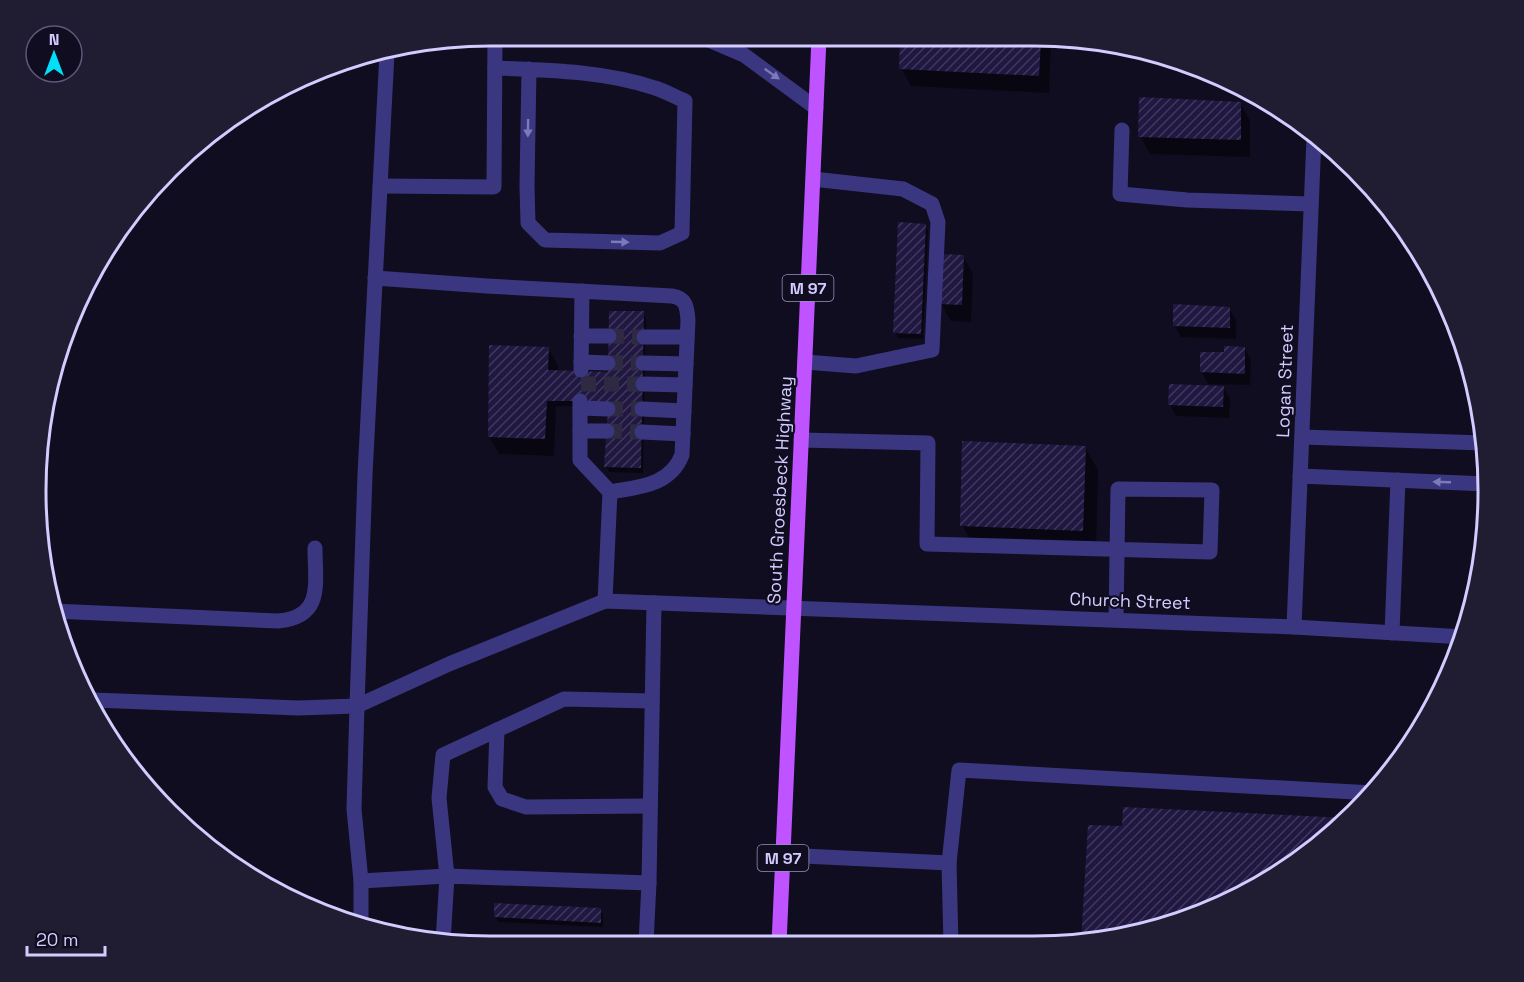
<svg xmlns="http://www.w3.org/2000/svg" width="1524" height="982" viewBox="0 0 1524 982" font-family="'Space Grotesk',sans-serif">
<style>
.shadow{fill:#0007}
.building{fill:url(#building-hatch)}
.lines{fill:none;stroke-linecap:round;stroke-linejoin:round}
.minor-tunnel{stroke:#2d2a41;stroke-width:15;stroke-dasharray:15 8;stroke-linecap:butt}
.minor{stroke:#3a3780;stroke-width:15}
.major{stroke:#be53ff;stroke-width:15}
.oneway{fill:#7e7ab9}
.labels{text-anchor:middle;stroke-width:4.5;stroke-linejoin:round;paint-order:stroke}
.shield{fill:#100d20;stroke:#9893bc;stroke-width:1.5}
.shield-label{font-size:16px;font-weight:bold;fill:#d2ccff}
.street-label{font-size:18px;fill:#d2ccff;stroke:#100d20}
.rim{fill:none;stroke:#d2ccff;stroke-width:3}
</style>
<defs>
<pattern id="building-hatch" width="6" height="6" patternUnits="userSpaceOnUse" patternTransform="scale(1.5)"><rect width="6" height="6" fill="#211841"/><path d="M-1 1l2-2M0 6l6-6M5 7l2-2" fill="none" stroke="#40385e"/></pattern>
</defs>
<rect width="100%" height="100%" fill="#100d20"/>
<!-- shadow -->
<g class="shadow">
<polygon points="902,39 1051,40 1049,93 911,86 901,68"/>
<polygon points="1240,103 1250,121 1250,157 1150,154 1140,136"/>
<polygon points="925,225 928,231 923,339 898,338 895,332"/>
<polygon points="963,256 973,274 971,322 951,321 941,304"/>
<polygon points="1229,308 1236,320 1236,339 1181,337 1174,325"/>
<polygon points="643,313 646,318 643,473 609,472 606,466 608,408 556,406 554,456 499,454 489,437 548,348 558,366 558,372 609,373"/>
<polygon points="1244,348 1251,360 1250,385 1208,384 1202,372 1225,354"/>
<polygon points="1224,388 1230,399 1229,418 1176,416 1170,405"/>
<polygon points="1085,447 1098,470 1096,553 975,548 962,525"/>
<polygon points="600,909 603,915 603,927 499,922 495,917"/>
</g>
<!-- building -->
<g class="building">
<polygon points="900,39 1041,40 1039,76 899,69"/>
<polygon points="1139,97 1241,102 1241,140 1138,137"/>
<polygon points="898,222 926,224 921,334 893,333"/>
<polygon points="942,254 964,255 962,305 940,304"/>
<polygon points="1173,304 1230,307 1230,328 1173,326"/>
<polygon points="609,311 644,311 641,468 604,467 608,409 580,401 547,401 545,439 488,437 489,345 549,347 548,370 608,372"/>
<polygon points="1224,346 1245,347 1245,374 1200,372 1200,352 1224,352"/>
<polygon points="1169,384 1224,386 1223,407 1168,405"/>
<polygon points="962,441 1086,446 1083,531 960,526"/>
<polygon points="1123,807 1347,818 1310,852 1235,899 1150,931 1081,942 1088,825 1122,826"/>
<polygon points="494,903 601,908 601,923 494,917"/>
</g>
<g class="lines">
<!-- minor-tunnel -->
<g class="minor-tunnel">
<polyline points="609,336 644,337"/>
<polyline points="608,363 643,363"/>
<polyline points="581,384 643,384"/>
<polyline points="608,409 642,409"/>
<polyline points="607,431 642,432"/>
</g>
<!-- minor -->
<g class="minor">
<polyline points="702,37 744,55 816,108"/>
<path d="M495,68C548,70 604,71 655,88C665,91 675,97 685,101L682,233L660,243L545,240L528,223L527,186L529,69"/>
<polyline points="1122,130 1120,194 1187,200 1311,204"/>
<polyline points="380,186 494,187 495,36"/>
<path d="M375,278L487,286L672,296C686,298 687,307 688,320L682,455C670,486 638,487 610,492L605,601"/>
<polyline points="581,336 609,336"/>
<polyline points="644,337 687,337"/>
<polyline points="581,362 608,363"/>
<polyline points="805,362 856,366 932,350 938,222 932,204 903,189 813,179"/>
<polyline points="643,363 686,364"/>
<polyline points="581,370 582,291"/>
<polyline points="643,384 685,385"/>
<polyline points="580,401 580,460 610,492"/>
<polyline points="580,408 608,409"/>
<polyline points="642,409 684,411"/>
<polyline points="580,431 607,431"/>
<polyline points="642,432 683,434"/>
<polyline points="1302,437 1484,443"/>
<polyline points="801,440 928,443 927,544 1210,552 1212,490 1118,489 1116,620"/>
<polyline points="1300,476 1486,484"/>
<path d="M53,611L278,621C324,617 315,584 315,548"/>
<polyline points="1294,627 1314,137"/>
<polyline points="1392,633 1398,480"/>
<polyline points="93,700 298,708 357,706 449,664 605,601 1294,627 1464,637"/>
<polyline points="497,730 495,787 502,799 526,807 650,806"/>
<polyline points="783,855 949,863"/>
<polyline points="361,881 447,876 439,798 443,755 564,699 652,701"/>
<polyline points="649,883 654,603"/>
<polyline points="361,923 361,881 354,809 357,706 365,475 387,53"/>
<polyline points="443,942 447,876 649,883 646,943"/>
<polyline points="951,945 949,863 959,770 1373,793"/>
</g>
<!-- major -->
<polyline class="major" points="779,944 819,38"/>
</g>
<!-- one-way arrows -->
<defs><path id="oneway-solid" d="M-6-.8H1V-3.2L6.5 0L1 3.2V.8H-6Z" transform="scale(1.5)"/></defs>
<g class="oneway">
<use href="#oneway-solid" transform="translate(772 74) rotate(35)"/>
<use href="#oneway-solid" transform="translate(528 128) rotate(91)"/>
<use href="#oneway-solid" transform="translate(620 242) rotate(2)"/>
<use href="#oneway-solid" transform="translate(1442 482) rotate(-178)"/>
</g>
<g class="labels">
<!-- shield labels -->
<g class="shield">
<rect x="782.5" y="275" width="51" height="26" rx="4.5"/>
<rect x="757.5" y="845" width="51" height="26" rx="4.5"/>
</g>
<g class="shield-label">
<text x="808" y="294">M 97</text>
<text x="783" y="864">M 97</text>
</g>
<!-- street labels -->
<g class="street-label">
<text transform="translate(1285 381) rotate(-88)" y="6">Logan Street</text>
<text transform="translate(780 490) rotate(-87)" y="6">South Groesbeck Highway</text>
<text transform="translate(1130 601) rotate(2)" y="6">Church Street</text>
</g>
</g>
<!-- crop -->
<path d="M0 0H1524V982H0ZM490 46H1034A444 444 0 0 1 1478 490V492A444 444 0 0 1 1034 936H490A444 444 0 0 1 46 492V490A444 444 0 0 1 490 46Z" fill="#201c32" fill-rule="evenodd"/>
<path class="rim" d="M490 46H1034A444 444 0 0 1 1478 490V492A444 444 0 0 1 1034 936H490A444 444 0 0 1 46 492V490A444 444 0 0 1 490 46Z"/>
<!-- north arrow -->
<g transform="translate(54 54)"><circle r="28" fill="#100d20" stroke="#5e5979" stroke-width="1.5"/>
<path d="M0-4.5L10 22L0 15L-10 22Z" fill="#00dff7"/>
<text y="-9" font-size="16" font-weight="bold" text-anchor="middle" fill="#d2ccff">N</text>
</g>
<!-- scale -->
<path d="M27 946v9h78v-9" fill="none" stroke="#d2ccff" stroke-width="3"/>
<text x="36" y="946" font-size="18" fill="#d2ccff" stroke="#100d20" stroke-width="4.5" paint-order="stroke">20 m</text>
</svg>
